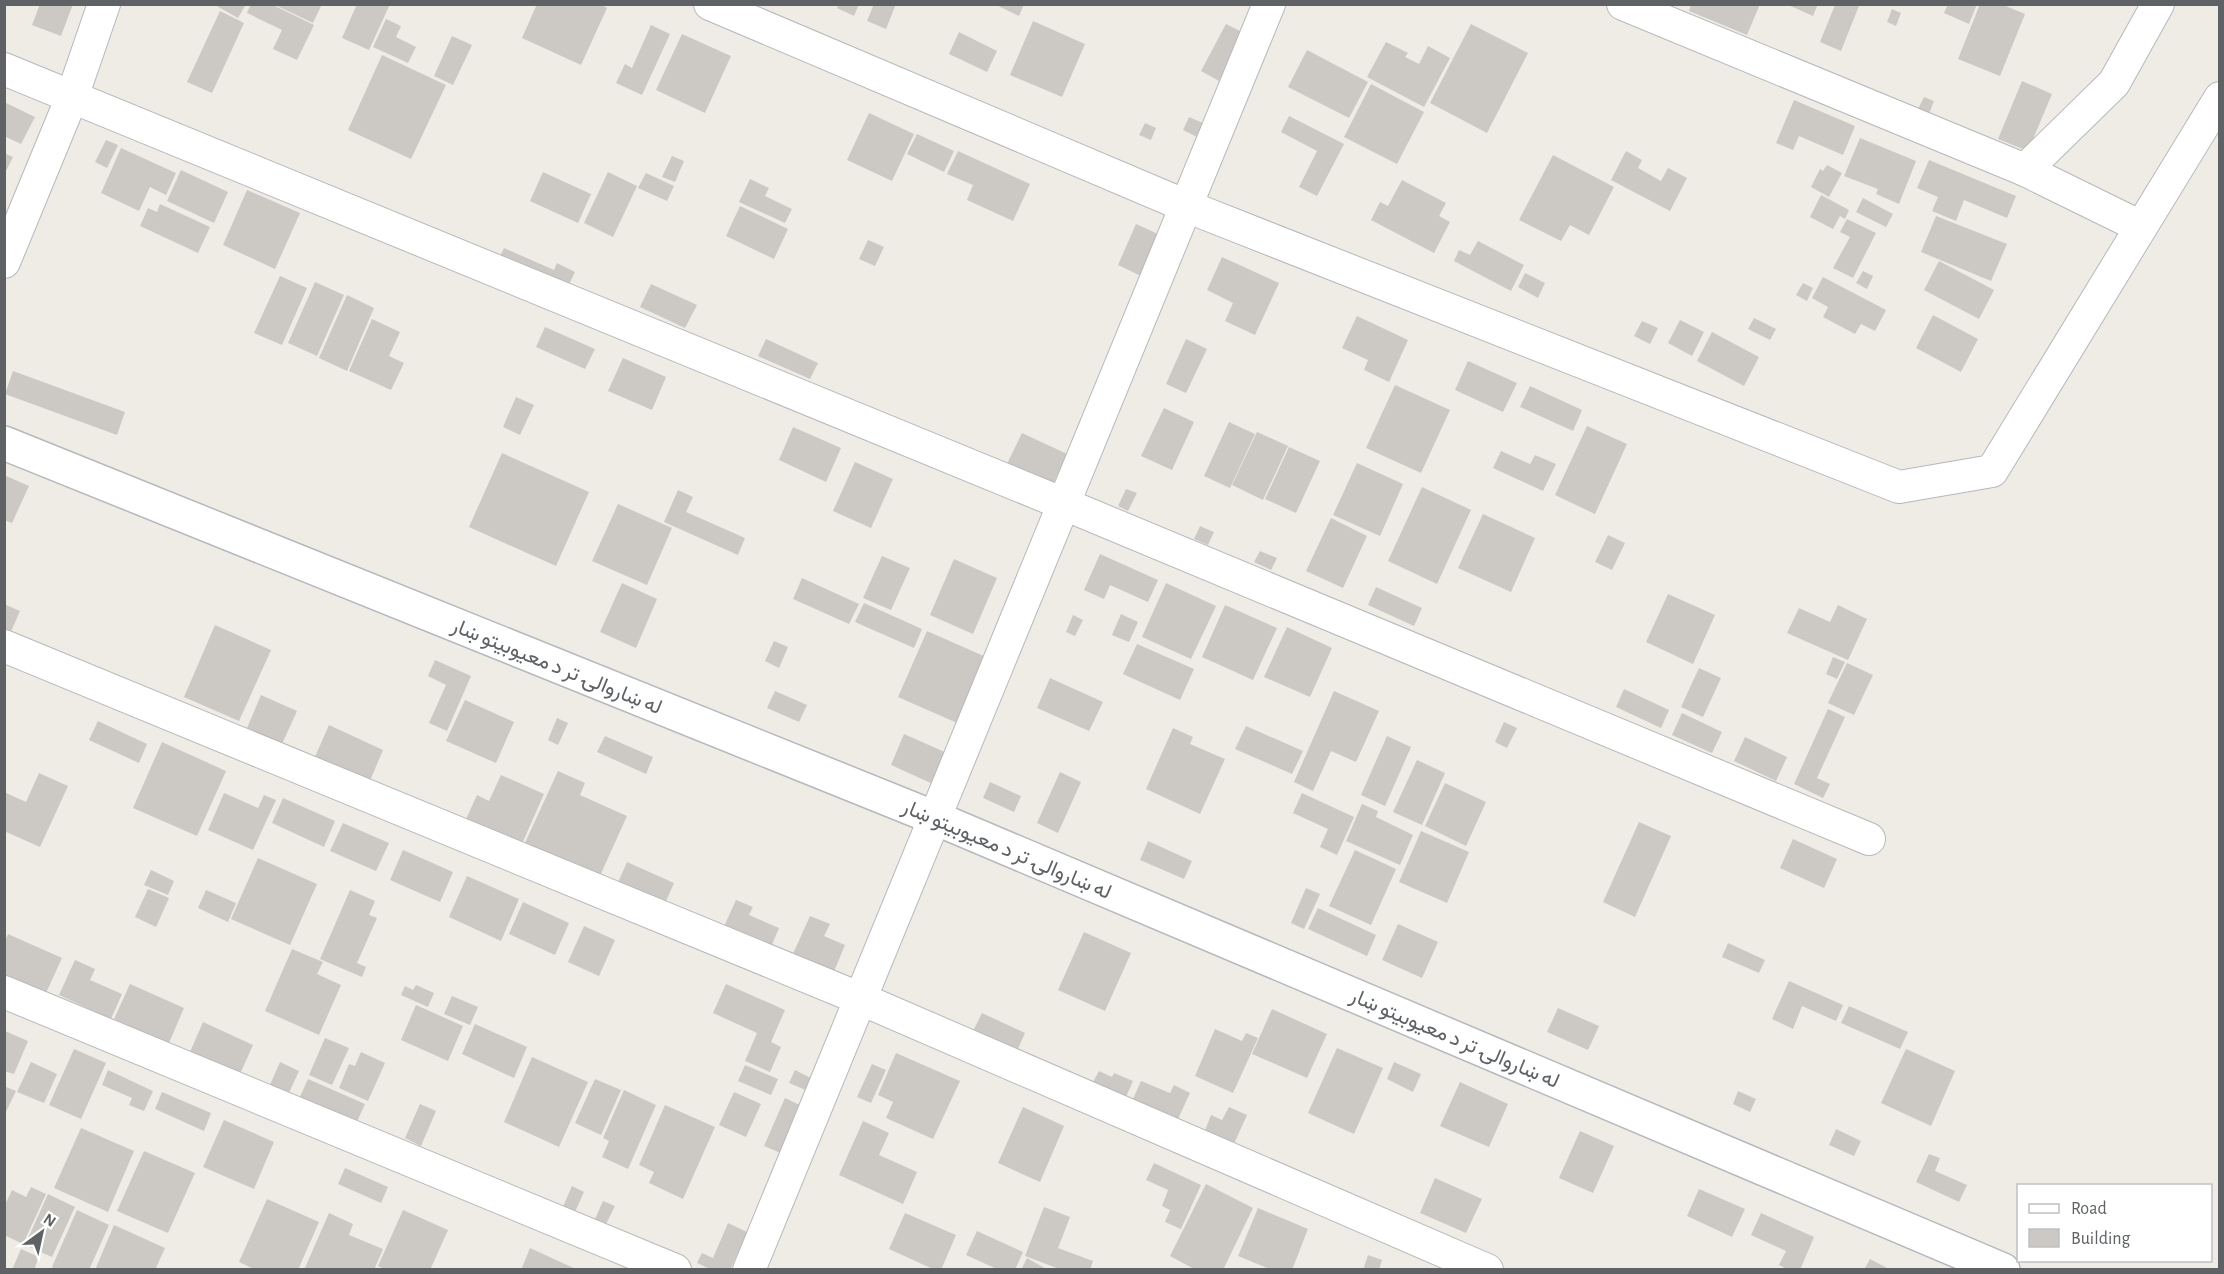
<svg xmlns="http://www.w3.org/2000/svg" width="2224" height="1274" viewBox="0 0 2224 1274" font-family="'Alegreya Sans',Vazirmatn,sans-serif">
<style>
.building{fill:#ccc9c4}
.lines{fill:none;stroke-linecap:round;stroke-linejoin:round}
.street-casing{stroke:#b6b8bb;stroke-width:34}
.secondary-casing{stroke:#b5b9bc;stroke-width:36}
.street{stroke:#fff;stroke-width:32}
.secondary{stroke:#fff;stroke-width:33}
.labels{text-anchor:middle;stroke-width:6;stroke-linejoin:round;paint-order:stroke}
.street-label{font-size:21px;fill:#5e6265;stroke:#fff}
</style>
<rect width="100%" height="100%" fill="#efece6"/>
<!-- building -->
<g class="building">
<polygon points="40,4 73,4 61,36 32,25"/>
<polygon points="213,4 246,4 238,18"/>
<polygon points="251,4 271,4 314,25 297,60 273,49 282,30 247,13"/>
<polygon points="273,4 322,4 313,23"/>
<polygon points="357,4 390,4 369,50 342,38"/>
<polygon points="537,4 600,4 607,8 581,65 522,38"/>
<polygon points="839,4 859,4 854,16 837,8"/>
<polygon points="874,4 896,4 886,29 867,21"/>
<polygon points="994,4 1024,4 1019,16"/>
<polygon points="1691,4 1760,4 1747,35 1689,11"/>
<polygon points="1786,4 1818,4 1813,16"/>
<polygon points="1948,4 1977,4 1969,24 1944,13"/>
<polygon points="1980,4 2001,4 2025,14 2000,76 1958,59"/>
<polygon points="1835,5 1859,6 1841,51 1820,42"/>
<polygon points="1892,9 1901,13 1896,26 1887,22"/>
<polygon points="220,11 244,23 212,93 187,82"/>
<polygon points="386,19 401,26 396,37 416,47 408,63 373,47"/>
<polygon points="1033,21 1085,44 1062,97 1010,75"/>
<polygon points="1226,24 1244,33 1219,81 1201,71"/>
<polygon points="1471,24 1528,53 1487,133 1430,103"/>
<polygon points="651,25 670,34 642,95 616,83 625,64 632,68"/>
<polygon points="959,32 997,51 987,72 949,54"/>
<polygon points="682,34 731,56 705,113 656,90"/>
<polygon points="452,36 472,45 453,85 434,76"/>
<polygon points="1386,42 1408,53 1405,57 1419,64 1428,46 1450,58 1424,107 1367,77"/>
<polygon points="1307,50 1368,82 1349,118 1288,87"/>
<polygon points="382,55 446,85 411,159 348,130"/>
<polygon points="2022,81 2052,94 2028,151 1998,139"/>
<polygon points="1371,84 1424,112 1397,164 1344,137"/>
<polygon points="1924,97 1934,101 1929,114 1918,109"/>
<polygon points="1794,100 1855,126 1843,155 1799,136 1793,150 1776,143"/>
<polygon points="4,102 35,117 21,144 4,136"/>
<polygon points="869,113 914,134 892,181 847,160"/>
<polygon points="1289,116 1344,144 1317,196 1299,187 1317,151 1281,132"/>
<polygon points="1189,117 1203,123 1197,137 1183,130"/>
<polygon points="1145,123 1156,128 1151,140 1139,135"/>
<polygon points="917,134 954,151 944,172 907,154"/>
<polygon points="1860,138 1916,161 1899,204 1876,194 1878,189 1844,176"/>
<polygon points="106,140 118,145 107,168 95,162"/>
<polygon points="121,148 176,173 166,195 150,187 139,211 101,193"/>
<polygon points="958,151 1030,184 1013,221 967,200 973,185 947,174"/>
<polygon points="1626,151 1642,160 1638,168 1661,181 1668,168 1687,178 1670,211 1611,180"/>
<polygon points="4,153 13,157 4,175"/>
<polygon points="1553,155 1614,187 1589,235 1570,225 1561,241 1519,220"/>
<polygon points="672,156 684,161 675,182 662,177"/>
<polygon points="1929,160 2016,196 2007,218 1964,200 1956,221 1932,211 1938,197 1917,188"/>
<polygon points="1827,165 1842,173 1829,197 1811,187 1820,169 1823,171"/>
<polygon points="181,170 228,192 214,223 167,201"/>
<polygon points="543,172 591,194 578,223 530,201"/>
<polygon points="608,172 637,186 613,237 584,223"/>
<polygon points="646,173 674,186 667,201 638,188"/>
<polygon points="750,179 769,188 765,196 792,209 785,223 739,202"/>
<polygon points="1402,180 1446,203 1439,216 1450,222 1434,253 1371,220 1380,202 1388,206"/>
<polygon points="247,190 300,213 275,269 223,245"/>
<polygon points="1821,195 1849,210 1845,219 1840,216 1833,229 1810,217"/>
<polygon points="1863,198 1893,214 1886,227 1856,212"/>
<polygon points="160,204 210,227 198,253 140,226 148,208 157,212"/>
<polygon points="740,206 788,229 774,259 726,236"/>
<polygon points="1936,216 2007,244 1991,281 1921,252"/>
<polygon points="1847,219 1876,233 1853,278 1833,268 1850,237 1840,232"/>
<polygon points="1136,224 1160,235 1141,276 1118,265"/>
<polygon points="868,240 884,247 875,266 859,259"/>
<polygon points="1478,241 1524,265 1511,291 1454,261 1459,250 1470,255"/>
<polygon points="504,248 554,270 557,263 575,272 564,295 497,263"/>
<polygon points="1222,257 1279,283 1255,335 1225,321 1233,303 1207,290"/>
<polygon points="1939,261 1994,290 1979,319 1924,290"/>
<polygon points="1863,271 1873,276 1867,289 1856,283"/>
<polygon points="1525,273 1545,283 1538,298 1518,287"/>
<polygon points="280,276 307,288 282,345 254,333"/>
<polygon points="1823,277 1886,310 1875,331 1861,324 1855,334 1823,317 1828,307 1812,298"/>
<polygon points="315,282 344,295 317,356 288,343"/>
<polygon points="1803,283 1813,288 1807,301 1796,295"/>
<polygon points="651,284 697,305 685,328 640,307"/>
<polygon points="347,295 374,308 347,371 319,358"/>
<polygon points="1933,315 1978,339 1961,372 1916,348"/>
<polygon points="1357,316 1408,340 1389,382 1364,370 1368,360 1342,348"/>
<polygon points="1754,318 1776,329 1770,340 1748,329"/>
<polygon points="372,319 400,332 389,356 404,363 391,390 349,371"/>
<polygon points="1680,320 1704,332 1692,356 1668,343"/>
<polygon points="1642,321 1658,328 1650,344 1634,336"/>
<polygon points="545,327 595,349 585,369 536,347"/>
<polygon points="1712,332 1759,357 1744,386 1697,361"/>
<polygon points="766,339 818,363 810,379 758,356"/>
<polygon points="1186,339 1207,349 1186,393 1166,384"/>
<polygon points="623,358 666,377 652,410 608,391"/>
<polygon points="1468,361 1517,383 1503,412 1455,390"/>
<polygon points="13,371 125,412 117,435 5,394"/>
<polygon points="1395,385 1450,410 1421,473 1366,448"/>
<polygon points="1530,386 1582,410 1573,431 1520,407"/>
<polygon points="516,397 534,405 520,435 503,427"/>
<polygon points="1164,408 1194,422 1172,470 1141,456"/>
<polygon points="1229,422 1255,434 1230,488 1204,476"/>
<polygon points="1587,426 1627,444 1595,514 1555,495"/>
<polygon points="793,427 841,448 826,482 779,460"/>
<polygon points="1257,432 1288,446 1263,500 1232,485"/>
<polygon points="1022,433 1067,454 1052,486 1006,466"/>
<polygon points="1289,447 1320,461 1296,513 1265,499"/>
<polygon points="1501,451 1530,464 1535,455 1556,464 1543,491 1493,468"/>
<polygon points="502,453 589,492 556,566 469,527"/>
<polygon points="855,462 893,479 871,528 833,511"/>
<polygon points="1357,463 1403,484 1380,536 1333,515"/>
<polygon points="4,475 29,486 12,523 4,520"/>
<polygon points="1422,487 1471,510 1437,584 1388,561"/>
<polygon points="1126,489 1137,493 1128,511 1118,506"/>
<polygon points="678,490 693,497 686,512 745,538 738,555 664,522"/>
<polygon points="618,504 672,528 647,585 592,561"/>
<polygon points="1483,514 1535,538 1511,592 1458,568"/>
<polygon points="1331,518 1367,536 1343,588 1306,571"/>
<polygon points="1200,526 1214,532 1208,545 1194,539"/>
<polygon points="1608,535 1625,543 1612,570 1595,562"/>
<polygon points="1260,551 1277,558 1271,570 1254,562"/>
<polygon points="1100,554 1158,580 1148,602 1110,585 1104,599 1084,590"/>
<polygon points="882,556 910,568 891,610 863,598"/>
<polygon points="954,559 997,578 973,634 930,615"/>
<polygon points="802,578 859,604 849,624 793,599"/>
<polygon points="622,583 657,599 636,648 600,632"/>
<polygon points="1166,583 1216,606 1191,659 1142,637"/>
<polygon points="1376,587 1422,608 1414,626 1368,605"/>
<polygon points="1668,594 1715,615 1693,664 1646,642"/>
<polygon points="864,603 922,629 914,648 855,622"/>
<polygon points="4,604 20,611 9,636 4,634"/>
<polygon points="1225,605 1277,628 1253,680 1202,657"/>
<polygon points="1838,605 1867,619 1848,660 1787,633 1799,608 1830,622"/>
<polygon points="1121,614 1138,622 1129,642 1112,635"/>
<polygon points="1073,615 1083,620 1075,636 1066,632"/>
<polygon points="215,625 271,650 239,721 184,697"/>
<polygon points="1287,627 1332,648 1310,697 1264,677"/>
<polygon points="927,631 986,657 957,723 898,697"/>
<polygon points="774,641 788,647 779,668 765,661"/>
<polygon points="1137,644 1194,669 1180,700 1123,674"/>
<polygon points="1833,657 1845,662 1837,679 1826,674"/>
<polygon points="435,660 471,676 447,731 429,723 446,685 428,676"/>
<polygon points="1847,663 1873,675 1854,715 1828,703"/>
<polygon points="1699,668 1721,678 1703,717 1681,707"/>
<polygon points="1050,678 1103,702 1089,731 1037,708"/>
<polygon points="1624,689 1669,710 1661,728 1616,707"/>
<polygon points="775,691 807,705 799,722 767,708"/>
<polygon points="1334,691 1379,711 1356,762 1331,751 1313,791 1294,782"/>
<polygon points="261,695 297,711 282,744 247,728"/>
<polygon points="465,700 514,722 496,763 446,741"/>
<polygon points="1828,709 1845,717 1817,778 1830,784 1823,798 1794,784"/>
<polygon points="1682,713 1722,732 1712,753 1672,735"/>
<polygon points="557,718 568,723 558,745 548,740"/>
<polygon points="98,721 147,744 139,763 89,740"/>
<polygon points="1504,722 1517,728 1507,748 1495,742"/>
<polygon points="329,725 383,750 369,783 314,759"/>
<polygon points="1246,726 1303,751 1292,774 1235,749"/>
<polygon points="1173,728 1193,737 1190,744 1225,759 1200,814 1146,789"/>
<polygon points="904,734 947,753 933,784 891,765"/>
<polygon points="605,736 653,757 646,774 597,752"/>
<polygon points="1387,736 1411,747 1385,806 1361,795"/>
<polygon points="1745,737 1787,757 1776,781 1734,761"/>
<polygon points="162,742 226,771 197,836 133,808"/>
<polygon points="1417,760 1445,773 1422,825 1393,812"/>
<polygon points="558,771 585,783 580,795 627,816 599,878 524,845"/>
<polygon points="1060,772 1081,782 1058,833 1037,823"/>
<polygon points="39,773 68,786 40,847 4,831 4,792 26,802"/>
<polygon points="501,775 544,794 522,844 466,819 477,795 489,801"/>
<polygon points="990,782 1021,796 1014,812 983,798"/>
<polygon points="1445,783 1486,802 1466,846 1425,826"/>
<polygon points="224,793 258,808 264,795 276,800 253,850 208,830"/>
<polygon points="1302,793 1354,817 1337,855 1320,847 1328,829 1293,813"/>
<polygon points="283,798 335,821 324,847 272,823"/>
<polygon points="1362,804 1378,811 1376,817 1413,835 1400,865 1346,841"/>
<polygon points="1639,822 1671,836 1635,917 1603,902"/>
<polygon points="343,823 389,843 376,871 330,851"/>
<polygon points="1421,831 1469,852 1447,903 1399,882"/>
<polygon points="1793,839 1837,859 1824,888 1780,868"/>
<polygon points="1148,841 1192,861 1184,879 1140,860"/>
<polygon points="403,850 453,872 440,902 390,880"/>
<polygon points="1355,850 1396,869 1371,925 1329,906"/>
<polygon points="258,858 317,884 290,945 231,919"/>
<polygon points="627,862 674,883 663,908 616,887"/>
<polygon points="151,870 174,881 168,895 144,885"/>
<polygon points="467,876 519,899 501,941 449,917"/>
<polygon points="1306,888 1320,894 1304,929 1291,923"/>
<polygon points="148,889 169,898 156,927 135,917"/>
<polygon points="206,890 236,903 228,922 198,908"/>
<polygon points="350,890 375,901 369,915 377,918 357,963 366,967 362,977 320,959"/>
<polygon points="736,900 753,907 749,915 779,928 768,954 721,933"/>
<polygon points="523,902 569,923 555,955 509,934"/>
<polygon points="1318,908 1376,935 1367,956 1308,929"/>
<polygon points="810,916 830,924 824,936 845,945 833,974 792,956"/>
<polygon points="1398,924 1438,942 1422,978 1382,960"/>
<polygon points="584,926 615,940 599,976 568,962"/>
<polygon points="1084,932 1131,953 1105,1011 1058,990"/>
<polygon points="8,934 62,958 46,993 4,975 4,943"/>
<polygon points="1728,943 1765,960 1759,973 1722,957"/>
<polygon points="292,949 323,962 317,974 341,985 319,1035 265,1011"/>
<polygon points="75,960 95,969 90,980 122,994 111,1019 59,995"/>
<polygon points="1789,981 1843,1005 1836,1021 1802,1006 1793,1029 1772,1019"/>
<polygon points="130,984 184,1008 169,1043 114,1019"/>
<polygon points="726,984 785,1010 771,1042 781,1047 770,1072 745,1061 757,1033 713,1013"/>
<polygon points="416,985 434,993 428,1007 401,995 405,986 413,990"/>
<polygon points="452,996 478,1007 470,1025 444,1014"/>
<polygon points="416,1005 463,1026 448,1061 401,1040"/>
<polygon points="1849,1006 1908,1032 1900,1049 1841,1023"/>
<polygon points="1558,1008 1599,1026 1588,1050 1547,1032"/>
<polygon points="1272,1009 1327,1034 1307,1078 1252,1054"/>
<polygon points="982,1013 1025,1033 1017,1051 973,1031"/>
<polygon points="203,1022 253,1045 240,1074 190,1052"/>
<polygon points="475,1024 527,1047 514,1078 462,1054"/>
<polygon points="1215,1029 1242,1041 1246,1033 1258,1038 1233,1093 1195,1076"/>
<polygon points="5,1031 28,1041 14,1074 4,1071"/>
<polygon points="325,1038 349,1048 332,1085 309,1075"/>
<polygon points="1337,1048 1383,1068 1354,1134 1308,1113"/>
<polygon points="74,1049 106,1063 81,1119 49,1105"/>
<polygon points="1906,1049 1955,1071 1931,1126 1881,1103"/>
<polygon points="361,1052 385,1063 368,1101 339,1088 349,1064 355,1066"/>
<polygon points="896,1053 960,1081 933,1139 886,1118 893,1102 878,1095"/>
<polygon points="532,1057 588,1082 559,1147 504,1122"/>
<polygon points="31,1062 57,1074 44,1103 17,1092"/>
<polygon points="280,1062 299,1071 288,1095 269,1087"/>
<polygon points="1394,1062 1421,1074 1413,1092 1387,1079"/>
<polygon points="872,1064 886,1070 871,1103 857,1097"/>
<polygon points="745,1065 778,1079 771,1095 738,1081"/>
<polygon points="108,1070 153,1091 144,1111 129,1105 132,1098 102,1085"/>
<polygon points="795,1070 813,1079 808,1091 789,1083"/>
<polygon points="1099,1071 1112,1077 1114,1073 1133,1081 1126,1097 1093,1082"/>
<polygon points="308,1079 365,1104 355,1126 298,1101"/>
<polygon points="595,1079 621,1090 601,1135 575,1123"/>
<polygon points="1141,1081 1170,1093 1174,1085 1190,1093 1178,1119 1133,1099"/>
<polygon points="1460,1082 1508,1104 1489,1147 1440,1126"/>
<polygon points="4,1086 16,1091 4,1116"/>
<polygon points="624,1090 656,1105 628,1169 602,1157 609,1141 603,1138"/>
<polygon points="1738,1091 1756,1099 1750,1112 1733,1104"/>
<polygon points="162,1092 211,1113 204,1131 155,1109"/>
<polygon points="734,1092 761,1104 746,1137 719,1125"/>
<polygon points="785,1098 804,1107 783,1154 764,1146"/>
<polygon points="420,1104 436,1111 421,1146 405,1138"/>
<polygon points="665,1105 715,1127 683,1199 649,1183 654,1172 639,1165"/>
<polygon points="1023,1107 1064,1126 1040,1182 998,1163"/>
<polygon points="1229,1107 1247,1115 1233,1146 1204,1133 1211,1115 1222,1120"/>
<polygon points="224,1120 274,1142 254,1189 203,1167"/>
<polygon points="863,1121 889,1133 879,1155 917,1172 903,1204 839,1175"/>
<polygon points="81,1128 134,1151 108,1212 54,1188"/>
<polygon points="1836,1129 1861,1141 1854,1156 1829,1145"/>
<polygon points="1580,1131 1614,1146 1593,1193 1559,1178"/>
<polygon points="144,1151 195,1173 168,1233 117,1211"/>
<polygon points="1929,1154 1940,1158 1935,1171 1967,1185 1959,1202 1916,1182"/>
<polygon points="1154,1163 1201,1185 1181,1229 1165,1222 1170,1210 1162,1206 1168,1190 1146,1180"/>
<polygon points="345,1168 388,1187 381,1203 338,1184"/>
<polygon points="1435,1178 1482,1199 1466,1233 1420,1213"/>
<polygon points="1206,1184 1253,1208 1223,1270 1196,1270 1170,1256"/>
<polygon points="572,1186 584,1192 574,1214 562,1209"/>
<polygon points="31,1187 46,1194 23,1244 4,1235 4,1207 12,1190 26,1197"/>
<polygon points="1699,1189 1745,1209 1732,1237 1687,1216"/>
<polygon points="48,1194 75,1207 52,1257 25,1245"/>
<polygon points="267,1199 319,1222 298,1270 256,1270 239,1262"/>
<polygon points="603,1201 615,1206 606,1224 595,1219"/>
<polygon points="1044,1207 1070,1217 1058,1248 1093,1261 1090,1270 1062,1270 1025,1256"/>
<polygon points="1258,1208 1308,1229 1292,1270 1272,1270 1238,1256"/>
<polygon points="77,1210 109,1225 89,1270 56,1270 52,1267"/>
<polygon points="403,1210 448,1230 430,1270 386,1270 378,1266"/>
<polygon points="329,1213 353,1224 349,1235 383,1249 374,1270 304,1270"/>
<polygon points="905,1213 956,1235 941,1270 935,1270 889,1249"/>
<polygon points="1761,1213 1814,1237 1800,1270 1789,1270 1779,1265 1786,1251 1751,1235"/>
<polygon points="728,1223 747,1232 730,1270 712,1270 697,1263 702,1253 713,1258"/>
<polygon points="114,1225 165,1248 155,1270 95,1270"/>
<polygon points="977,1231 1023,1252 1015,1270 999,1270 966,1255"/>
<polygon points="530,1248 578,1270 521,1270"/>
<polygon points="21,1249 39,1257 34,1270 12,1270"/>
<polygon points="1368,1255 1382,1260 1379,1270 1363,1270"/>
<polygon points="1027,1258 1048,1270 1021,1270"/>
<polygon points="1870,1259 1891,1270 1864,1270"/>
</g>
<g class="lines">
<defs>
<g id="street">
<polyline points="710,4 1186,206 1899,487 1992,471 2220,98"/>
<polyline points="1623,4 2025,170"/>
<polyline points="4,69 1064,504 1869,839"/>
<polyline points="2141,227 2025,170 2114,83 2158,4"/>
<polyline points="4,262 72,97 104,4"/>
<polyline points="4,646 861,999 1487,1270"/>
<polyline points="4,992 675,1270"/>
<polyline points="749,1270 1269,4"/>
</g>
<polyline id="secondary" points="4,443 935,818 2003,1270"/>
</defs>
<!-- street casing -->
<use href="#street" class="street-casing"/>
<!-- secondary casing -->
<use href="#secondary" class="secondary-casing"/>
<!-- street -->
<use href="#street" class="street"/>
<!-- secondary -->
<use href="#secondary" class="secondary"/>
</g>
<g class="labels">
<!-- street labels -->
<g class="street-label">
<text transform="translate(557 666) rotate(22)" y="7">له ښاروالۍ تر د معیوبیتو ښار</text>
<text transform="translate(1007 849) rotate(23)" y="7">له ښاروالۍ تر د معیوبیتو ښار</text>
<text transform="translate(1455 1038) rotate(23)" y="7">له ښاروالۍ تر د معیوبیتو ښار</text>
</g>
</g>
<!-- border -->
<rect width="2224" height="1274" fill="none" stroke="#5e6265" stroke-width="12"/>
<!-- legend -->
<rect x="2017" y="1184" width="195" height="78" fill="#ffffff" stroke="#bfc0c1" stroke-width="1.5"/>
<rect x="2029" y="1204" width="30" height="9" fill="#ffffff" stroke="#bfc0c1" stroke-width="1.5"/>
<text x="2071" y="1214" font-size="18" fill="#5e6265">Road</text>
<rect x="2029" y="1229" width="30" height="18" fill="#ccc9c4" stroke="#bfc0c1" stroke-width="1.5"/>
<text x="2071" y="1244" font-size="18" fill="#5e6265">Building</text>
<!-- north arrow -->
<g transform="translate(42 1232) rotate(33)" stroke="#ffffff" stroke-width="4.5" paint-order="stroke">
<path d="M0-4.5L10 22L0 15L-10 22Z" fill="#5e6265"/>
<text y="-9" font-size="16" font-weight="bold" text-anchor="middle" fill="#5e6265">N</text>
</g>
</svg>
